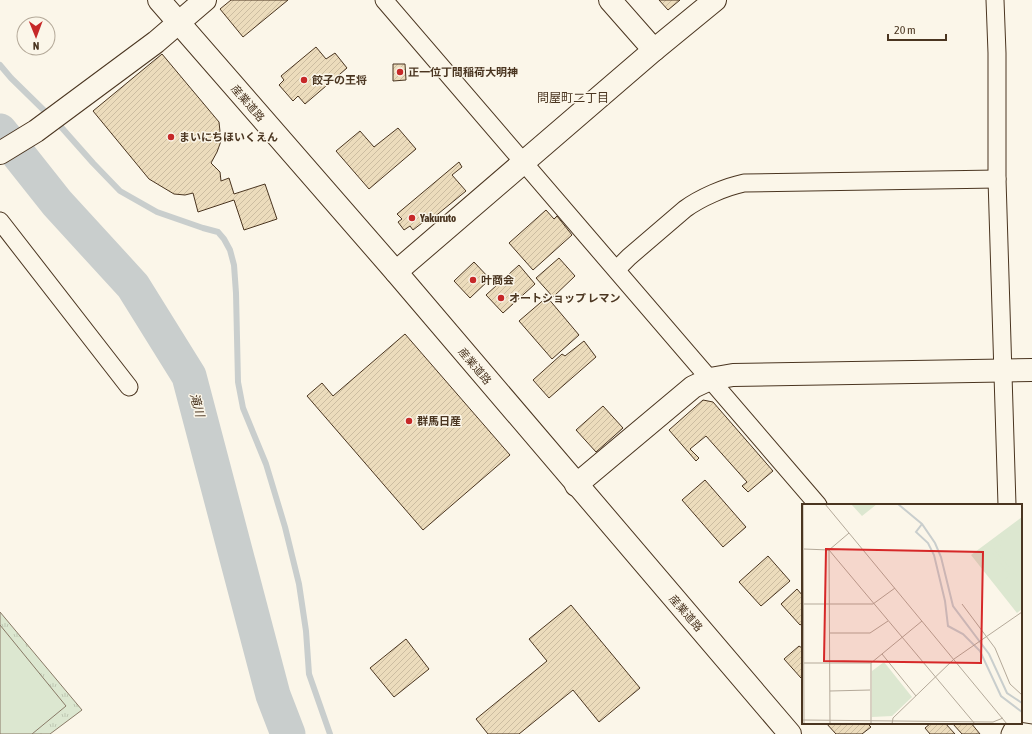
<svg xmlns="http://www.w3.org/2000/svg" width="1032" height="734" viewBox="0 0 1032 734" font-family="'Asap Condensed','Noto Sans JP',sans-serif">
<style>
.park{fill:url(#park-tufts);stroke:#887966}
.pitch{fill:#dce7d0;stroke:#887966}
.lines{fill:none;stroke-linecap:round;stroke-linejoin:round}
.stream{stroke:#c9cecd;stroke-width:6}
.river{stroke:#c9cecd;stroke-width:35}
.building{fill:url(#building-hatch);stroke:#4a3520}
.street-casing{stroke:#4a3520;stroke-width:19}
.secondary-casing{stroke:#4a3520;stroke-width:24}
.street{stroke:#fbf6e9;stroke-width:17}
.secondary{stroke:#fbf6e9;stroke-width:22}
.poi-dot{fill:#c62828;stroke:#fbf6e9;stroke-width:1.5}
.labels{text-anchor:middle;stroke-width:3;stroke-linejoin:round;paint-order:stroke}
.poi-label{font-size:11px;font-weight:bold;fill:#4a3520;stroke:#fbf6e9;text-anchor:start}
.street-label{font-size:11px;fill:#4a3520;stroke:#fbf6e9}
.neighbourhood-label{font-size:12px;fill:#4a3520;stroke:#fbf6e9}
.water-label{font-size:12px;font-style:italic;fill:#4a3520;stroke:#fbf6e9}
.inset-river{fill:none;stroke:#c9cecd;stroke-width:2}
.inset-road{fill:none;stroke:#b4a999;stroke-width:1}
.view{fill:#d62828;fill-opacity:0.15;stroke:#d62828;stroke-width:2}
.inset-edge{fill:none;stroke:#4a3520;stroke-width:2}
</style>
<defs>
<pattern id="park-tufts" width="24" height="20" patternUnits="userSpaceOnUse"><rect width="24" height="20" fill="#dce7d0"/><path d="M3 7l-1-3M5 7V3M7 7l1-3M15 17l-1-3M17 17v-4M19 17l1-3" fill="none" stroke="#bec7b2"/></pattern>
<pattern id="building-hatch" width="6" height="6" patternUnits="userSpaceOnUse"><rect width="6" height="6" fill="#ecdcbc"/><path d="M-1 1l2-2M0 6l6-6M5 7l2-2" fill="none" stroke="#ccbda1"/></pattern>
</defs>
<rect width="100%" height="100%" fill="#fbf6e9"/>
<!-- park -->
<polygon class="park" points="0,612 82,710 50,734 0,734"/>
<!-- pitch -->
<polygon class="pitch" points="0,625 66,706 32,734 0,734"/>
<g class="lines">
<!-- stream -->
<polyline class="stream" points="0,65 11,78 62,128 93,163 120,191 157,212 203,228 218,232 224,239 230,250 234,265 236,293 238,382 243,408 266,464 285,527 299,584 306,631 309,674 330,734"/>
<!-- river -->
<polyline class="river" points="0,131 57,203 133,286 189,376 273,695 288,734"/>
</g>
<!-- building -->
<g class="building">
<polygon points="231,0 288,0 243,37 220,9"/>
<polygon points="659,0 680,0 668,10"/>
<polygon points="316,47 326,59 335,53 347,68 305,104 298,96 293,101 279,85 284,80 281,76"/>
<polygon points="162,54 219,122 221,141 217,152 211,163 220,172 221,181 229,178 234,194 265,184 277,219 244,230 234,200 198,212 193,193 185,195 174,194 149,179 93,111"/>
<polygon points="393,64 405,64 406,80 393,81"/>
<polygon points="398,128 416,149 369,189 336,151 360,131 374,147"/>
<polygon points="459,162 462,167 452,175 466,191 433,218 431,216 413,230 410,226 404,230 398,222 402,219 397,214"/>
<polygon points="546,210 554,219 557,216 572,235 533,270 509,243"/>
<polygon points="559,258 575,276 553,297 536,278"/>
<polygon points="474,262 490,279 470,298 454,281"/>
<polygon points="519,265 535,284 503,313 486,295"/>
<polygon points="547,297 579,335 552,359 519,321"/>
<polygon points="405,334 510,455 423,530 307,396 322,383 333,396"/>
<polygon points="584,341 596,357 549,398 533,380 562,354 565,356"/>
<polygon points="703,400 713,402 773,471 748,492 742,486 747,482 706,436 690,449 699,458 696,461 669,430"/>
<polygon points="603,406 623,428 596,452 576,430"/>
<polygon points="705,480 746,527 723,547 682,500"/>
<polygon points="768,556 790,581 761,606 739,582"/>
<polygon points="797,589 803,596 803,623 800,625 781,604"/>
<polygon points="571,605 640,688 599,722 573,690 519,734 488,734 476,719 547,661 529,639"/>
<polygon points="406,639 429,669 394,697 370,668"/>
<polygon points="799,646 802,648 803,647 803,676 801,678 784,659"/>
<polygon points="826,723 867,723 871,727 862,734 836,734"/>
<polygon points="931,723 945,723 955,734 930,734 925,728"/>
<polygon points="955,723 971,723 980,734 962,734 953,724"/>
</g>
<g class="lines">
<defs>
<g id="street">
<polyline points="384,0 818,505"/>
<polyline points="995,0 997,53 997,179 1007,505"/>
<polyline points="0,221 129,387"/>
<path d="M617,269L629,257L685,209C700,198 725,187 744,183L997,179"/>
<polyline points="1010,734 1012,730 1032,733"/>
</g>
<g id="secondary">
<polyline points="159,0 396,272 790,734"/>
<polyline points="610,0 654,50"/>
<polyline points="0,153 36,131 156,42 205,0"/>
<polyline points="396,272 654,50 715,0"/>
<polyline points="576,485 693,387 710,379 733,375 1032,370"/>
</g>
</defs>
<!-- street casing -->
<use href="#street" class="street-casing"/>
<!-- secondary casing -->
<use href="#secondary" class="secondary-casing"/>
<!-- street -->
<use href="#street" class="street"/>
<!-- secondary -->
<use href="#secondary" class="secondary"/>
</g>
<!-- markers -->
<g class="poi-dot">
<circle cx="400" cy="72" r="4"/>
<circle cx="304" cy="80" r="4"/>
<circle cx="171" cy="137" r="4"/>
<circle cx="412" cy="218" r="4"/>
<circle cx="473" cy="280" r="4"/>
<circle cx="501" cy="298" r="4"/>
<circle cx="409" cy="421" r="4"/>
</g>
<g class="labels">
<!-- poi labels -->
<g class="poi-label">
<text x="408" y="76">正一位丁間稲荷大明神</text>
<text x="312" y="84">餃子の王将</text>
<text x="179" y="141">まいにちほいくえん</text>
<text x="420" y="222">Yakuruto</text>
<text x="481" y="284">叶商会</text>
<text x="509" y="302">オートショップ レマン</text>
<text x="417" y="425">群馬日産</text>
</g>
<!-- street labels -->
<g class="street-label">
<text transform="translate(248 103) rotate(49)" y="4">産業道路</text>
<text transform="translate(475 366) rotate(50)" y="4">産業道路</text>
<text transform="translate(686 613) rotate(49)" y="4">産業道路</text>
</g>
<!-- neighbourhood labels -->
<g class="neighbourhood-label">
<text x="573" y="102">問屋町二丁目</text>
</g>
<!-- water labels -->
<g class="water-label">
<text transform="translate(197 405) rotate(75)" y="4">滝川</text>
</g>
</g>
<!-- overview -->
<g transform="translate(802 504)">
<rect width="220" height="220" fill="#fbf6e9"/>
<path d="M49,0H75L60,12Z" fill="#dce7d0"/>
<path d="M220,13V105L215,109L169,51ZM82,158L110,193L90,212L70,213V167Z" fill="#dce7d0"/>
<path d="M210,26H218L220,28L205,30L200,35L198,45L220,79L191,44L198,48L200,33ZM184,41L208,71L195,82L171,52Z" fill="#dce7d0"/>
<path class="inset-river" d="M96,0L120,20L133,39L139,53L151,102L187,150L205,189L220,199M120,20L114,28L126,39L132,51L143,97L146,122L161,130L178,147L199,192L220,208"/>
<path class="inset-road" d="M1,0L2,220M23,0L205,220M2,45L27,46L47,29M2,100H71L93,84M160,100L193,144L208,180L220,191M28,129H68L86,117M80,150L114,192M2,159H69L120,117M28,187L68,186M1,216L191,218L201,214M28,220L27,46L173,220M69,220V159M90,220L91,214L152,155L220,108"/>
<path class="view" d="M24,45L181,48L179,159L22,157Z"/>
<rect width="220" height="220" class="inset-edge"/>
</g>
<!-- north arrow -->
<g transform="translate(36 36) rotate(179)"><circle r="19" fill="#fbf6e9" stroke="#b4a999"/>
<path d="M0-3L7 15L0 10L-7 15Z" fill="#c62828"/>
<text y="-6" font-size="11" font-weight="bold" text-anchor="middle" fill="#4a3520">N</text>
</g>
<!-- scale -->
<path d="M888 34v6h58v-6" fill="none" stroke="#4a3520" stroke-width="2"/>
<text x="894" y="34" font-size="12" fill="#4a3520" stroke="#fbf6e9" stroke-width="3" paint-order="stroke">20 m</text>
</svg>
